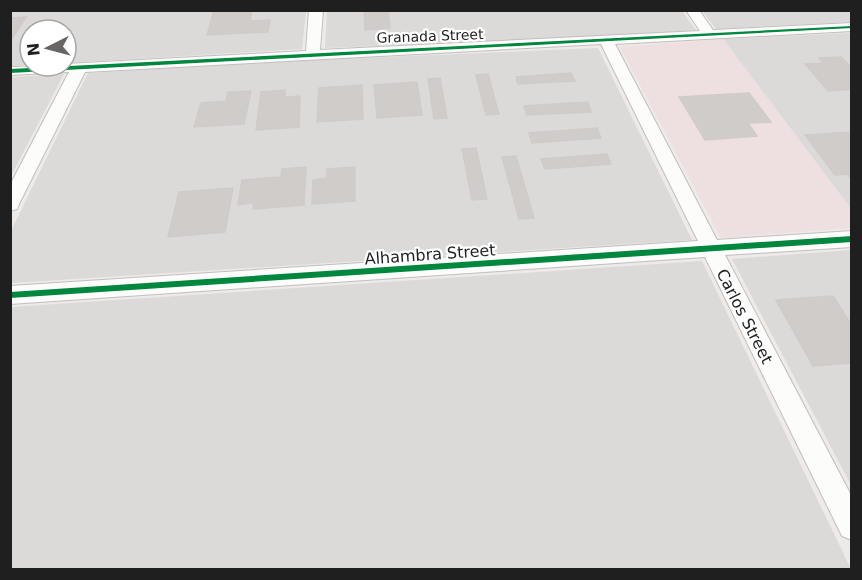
<svg xmlns="http://www.w3.org/2000/svg" width="862" height="580" viewBox="0 0 862 580" font-family="'DejaVu Sans',sans-serif">
<style>
.residential{fill:#dcdad9}
.commercial{fill:#eedfe0}
.building{fill:#d0ccca;stroke:#d0cbc9;stroke-width:1.5}
.lines{fill:none;stroke-linecap:round;stroke-linejoin:round}
.street-casing{stroke:#c0bfbe;stroke-width:2}
.street{fill:#fcfcfb;fill-rule:evenodd}
.cycleway-casing{stroke:#fff;stroke-width:3}
.cycleway{fill:#00873e;fill-rule:evenodd}
.labels{text-anchor:middle;stroke-width:4.5;stroke-linejoin:round;paint-order:stroke}
.far-street-label{font-size:14px;fill:#1f1f1f;stroke:#fff}
.street-label{font-size:16px;fill:#1f1f1f;stroke:#fff}
</style>
<rect width="100%" height="100%" fill="#edeae7"/>
<!-- residential -->
<g class="residential">
<polygon points="327,10 682,11 696,30 604,37 325,48"/>
<polygon points="11,11 306,11 302,49 66,63 66,30 30,30 30,65 11,66"/>
<polygon points="702,11 851,11 851,22 716,29"/>
<polygon points="851,33 851,209 723,39"/>
<polygon points="598,48 692,240 11,283 10,233 88,73 313,60"/>
<polygon points="64,74 11,176 11,77"/>
<polygon points="851,250 851,485 732,259"/>
<polygon points="702,261 851,569 11,569 11,307"/>
</g>
<!-- commercial -->
<polygon class="commercial" points="723,39 851,209 851,228 721,238 620,47"/>
<!-- building -->
<g class="building">
<polygon points="214,10 252,10 250,21 270,20 268,32 207,35"/>
<polygon points="364,10 388,10 390,28 365,30"/>
<polygon points="26,17 10,42 10,18"/>
<polygon points="841,57 852,68 852,89 828,91 805,64 823,63 819,58"/>
<polygon points="571,73 575,81 518,84 516,77"/>
<polygon points="488,74 499,114 486,115 476,75"/>
<polygon points="440,78 447,118 434,119 428,79"/>
<polygon points="417,82 422,115 377,118 374,85"/>
<polygon points="362,85 363,119 317,122 319,88"/>
<polygon points="285,90 285,97 300,96 299,127 256,130 261,92"/>
<polygon points="251,91 244,124 194,127 201,103 226,101 228,92"/>
<polygon points="749,93 771,122 748,123 757,136 705,140 679,97"/>
<polygon points="588,102 591,112 527,115 524,106"/>
<polygon points="597,128 601,138 532,143 529,133"/>
<polygon points="852,132 852,180 847,174 835,175 805,135"/>
<polygon points="476,148 487,199 472,200 462,149"/>
<polygon points="607,154 611,164 545,169 541,159"/>
<polygon points="516,156 534,218 519,219 502,157"/>
<polygon points="306,167 304,205 253,209 254,203 238,205 242,180 281,177 282,169"/>
<polygon points="355,167 355,201 312,204 313,180 327,178 327,169"/>
<polygon points="233,188 225,232 168,237 179,192"/>
<polygon points="833,296 852,326 852,363 813,366 776,300"/>
</g>
<g class="lines">
<defs>
<polygon id="street" points="309,10 323,10 320,50 700,31 686,10 699,10 713,30 852,23 852,31 615,44 717,240 852,231 852,247 725,255 852,497 852,540 842,536 705,257 10,304 10,286 698,241 601,44 85,72 19,204 17,209 10,211 10,185 69,72 10,75 10,67 66,66 66,64 306,51"/>
</defs>
<!-- street casing -->
<use href="#street" class="street-casing"/>
<!-- street -->
<use href="#street" class="street"/>
<defs>
<g id="cycleway">
<polygon points="852,26 852,28 10,73 10,69"/>
<polygon points="852,236 852,242 10,298 10,292"/>
</g>
</defs>
<!-- cycleway casing -->
<use href="#cycleway" class="cycleway-casing"/>
<!-- cycleway -->
<use href="#cycleway" class="cycleway"/>
</g>
<g class="labels">
<!-- far-street labels -->
<g class="far-street-label">
<text transform="translate(430 36) rotate(-2)" y="5">Granada Street</text>
</g>
<!-- street labels -->
<g class="street-label">
<text transform="translate(430 254) rotate(-4)" y="6">Alhambra Street</text>
<text transform="translate(745 316) rotate(63)" y="6">Carlos Street</text>
</g>
</g>
<!-- border -->
<rect width="862" height="580" fill="none" stroke="#1f1f1f" stroke-width="24"/>
<!-- north arrow -->
<g transform="translate(48 48) rotate(264)"><circle r="28" fill="#ffffff" stroke="#a5a5a5" stroke-width="1.5"/>
<path d="M0-4.5L10 22L0 15L-10 22Z" fill="#676665"/>
<text y="-9" font-size="16" font-weight="bold" text-anchor="middle" fill="#1f1f1f">N</text>
</g>
</svg>
